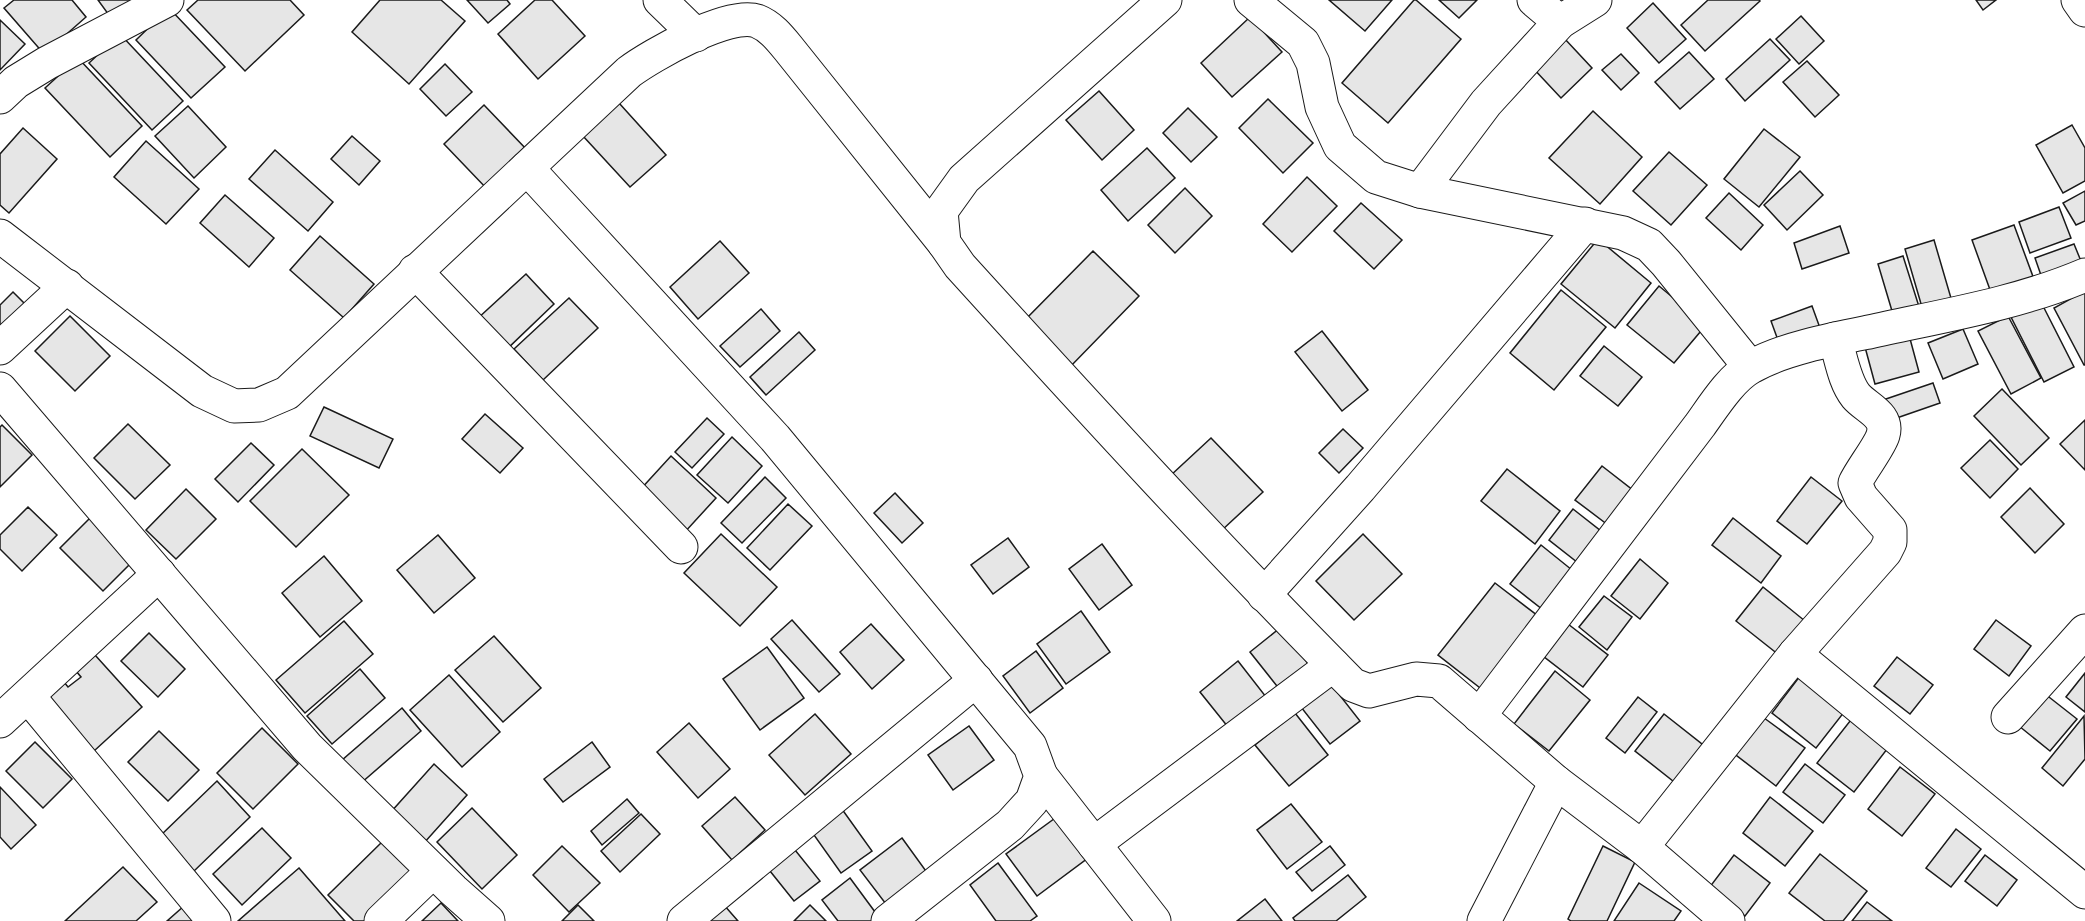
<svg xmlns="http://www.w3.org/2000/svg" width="2085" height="921" viewBox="0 0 2085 921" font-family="Roboto,sans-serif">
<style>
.building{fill:#e6e6e6;stroke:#1a1a1a;stroke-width:1.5}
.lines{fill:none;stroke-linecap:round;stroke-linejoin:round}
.street-casing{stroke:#1a1a1a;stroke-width:35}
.street{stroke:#fff;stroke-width:33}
</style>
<rect width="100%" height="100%" fill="#fff"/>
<!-- building -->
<g class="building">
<polygon points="14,0 72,0 86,17 44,54 4,8"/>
<polygon points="98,0 143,0 114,22"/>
<polygon points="198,0 290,0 304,15 245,71 187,10"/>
<polygon points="380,0 441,0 465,21 409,84 352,32"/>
<polygon points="467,0 507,0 510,4 488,23"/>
<polygon points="535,0 552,0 585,36 538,79 498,34"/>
<polygon points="1329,0 1392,0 1365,31"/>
<polygon points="1414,0 1416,0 1461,39 1388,123 1342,83"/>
<polygon points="1439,0 1477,0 1459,18"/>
<polygon points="1708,0 1759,0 1760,1 1705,51 1681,25"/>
<polygon points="1976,0 1996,0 1983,10"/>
<polygon points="1653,3 1686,39 1659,63 1627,28"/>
<polygon points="169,8 225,67 191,98 136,40"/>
<polygon points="1801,16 1824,41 1799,64 1776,39"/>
<polygon points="1250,17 1282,52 1232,97 1201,63"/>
<polygon points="0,20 25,44 0,70"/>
<polygon points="120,34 183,101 152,130 89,63"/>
<polygon points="1564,38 1592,68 1561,98 1532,67"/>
<polygon points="1770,39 1790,60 1745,101 1726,79"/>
<polygon points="1689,52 1714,79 1680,109 1655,82"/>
<polygon points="1621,54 1639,73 1621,90 1602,70"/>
<polygon points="78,58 142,126 110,157 45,88"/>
<polygon points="1807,61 1839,95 1815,117 1783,82"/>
<polygon points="445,64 472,92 446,116 420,89"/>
<polygon points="1099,91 1134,130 1102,160 1066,120"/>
<polygon points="1268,99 1313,143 1283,173 1239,128"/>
<polygon points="619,103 666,155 630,187 583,136"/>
<polygon points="484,105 528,151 488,190 444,144"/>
<polygon points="188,106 226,147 194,178 155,136"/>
<polygon points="1188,108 1217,137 1191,162 1163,133"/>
<polygon points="1593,111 1642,157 1600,204 1549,158"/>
<polygon points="2072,125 2085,148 2085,181 2063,193 2036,145"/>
<polygon points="23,128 57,159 9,213 0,205 0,154"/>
<polygon points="1764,129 1800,157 1759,207 1724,179"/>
<polygon points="352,136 380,161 359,185 331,159"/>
<polygon points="146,141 199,189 166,224 114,177"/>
<polygon points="1147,148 1175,178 1128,221 1101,190"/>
<polygon points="275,150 333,202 308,231 249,179"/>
<polygon points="1669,152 1707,185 1671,225 1633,191"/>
<polygon points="1800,171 1823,195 1787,230 1764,205"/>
<polygon points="1307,177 1337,206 1292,252 1263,224"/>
<polygon points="1185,188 1212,216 1175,253 1148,225"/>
<polygon points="2085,191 2085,221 2076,225 2063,203"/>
<polygon points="1729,193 1763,225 1741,250 1706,218"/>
<polygon points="225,195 274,238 249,267 200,223"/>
<polygon points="1361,203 1402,240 1374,269 1334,231"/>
<polygon points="2059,207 2071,238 2030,253 2019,222"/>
<polygon points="2014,225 2035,282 1993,298 1972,240"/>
<polygon points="1840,226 1849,253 1802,269 1794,243"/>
<polygon points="320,236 374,284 344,318 290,270"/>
<polygon points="1598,239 1651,283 1615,328 1561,284"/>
<polygon points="1934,240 1953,305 1924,314 1905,249"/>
<polygon points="720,241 749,273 698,319 670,287"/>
<polygon points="2074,244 2083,266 2043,281 2035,258"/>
<polygon points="1093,251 1139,296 1069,368 1022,323"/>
<polygon points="1903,256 1921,313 1895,321 1878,264"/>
<polygon points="526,274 554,304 505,351 476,320"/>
<polygon points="1659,286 1706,325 1674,363 1627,325"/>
<polygon points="1561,290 1606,327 1554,390 1510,353"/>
<polygon points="2085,291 2085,365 2084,365 2054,308"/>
<polygon points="13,292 32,311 0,343 0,305"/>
<polygon points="569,298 598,328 543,380 514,349"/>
<polygon points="2041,302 2074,367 2044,382 2011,317"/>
<polygon points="1812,306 1820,328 1779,343 1771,321"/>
<polygon points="761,309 780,331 740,367 720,346"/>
<polygon points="70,316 110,356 75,391 35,351"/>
<polygon points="2008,316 2041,378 2011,394 1978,331"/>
<polygon points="1963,329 1978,364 1943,379 1928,343"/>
<polygon points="1322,331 1368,390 1342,411 1295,352"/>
<polygon points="799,332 815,350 766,395 750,377"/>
<polygon points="1909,335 1919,372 1875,384 1865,347"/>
<polygon points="1604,346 1642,377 1618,406 1580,376"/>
<polygon points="1933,383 1940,403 1888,421 1880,401"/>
<polygon points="2002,389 2049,438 2021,465 1974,416"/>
<polygon points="324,407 393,439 379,468 310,436"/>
<polygon points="485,414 523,448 500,473 462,439"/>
<polygon points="707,418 724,434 692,468 675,452"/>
<polygon points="2085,420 2085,470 2060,444"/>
<polygon points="128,424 170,465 135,499 94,458"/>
<polygon points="2,425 32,455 0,487 0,427"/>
<polygon points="1343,429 1363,448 1339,473 1319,453"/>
<polygon points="732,437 762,466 728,503 697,475"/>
<polygon points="1211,438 1263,492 1221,531 1170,476"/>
<polygon points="1990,440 2018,469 1990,498 1961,468"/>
<polygon points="251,443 274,465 238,502 215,479"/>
<polygon points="302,449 349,495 296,547 250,501"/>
<polygon points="671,456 716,498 684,533 639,491"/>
<polygon points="1602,466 1634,491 1608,525 1575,500"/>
<polygon points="1507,469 1560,511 1535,544 1481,501"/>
<polygon points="765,477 786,498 742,543 721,523"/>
<polygon points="1811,477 1842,501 1807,544 1777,521"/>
<polygon points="2030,488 2064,524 2035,553 2001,517"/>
<polygon points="186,489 216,519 176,559 146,530"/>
<polygon points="895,493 923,523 902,543 874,513"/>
<polygon points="788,504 812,526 770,570 747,548"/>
<polygon points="28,507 57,535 22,571 0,549 0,535"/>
<polygon points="1573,509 1606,535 1582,566 1549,540"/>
<polygon points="96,512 139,555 103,591 60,548"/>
<polygon points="1733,518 1781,556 1761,583 1712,545"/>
<polygon points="721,534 777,587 740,626 684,573"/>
<polygon points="1363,534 1402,574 1354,620 1316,581"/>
<polygon points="438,535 475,578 434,613 397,570"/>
<polygon points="1008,538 1029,567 993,594 971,565"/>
<polygon points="1102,544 1132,585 1099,610 1069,569"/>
<polygon points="1541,545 1577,574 1547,613 1510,584"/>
<polygon points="324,556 362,601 320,637 282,593"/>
<polygon points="1640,559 1668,583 1640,619 1611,596"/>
<polygon points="1495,583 1542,619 1484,691 1438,655"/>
<polygon points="1763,587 1805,621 1779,655 1736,621"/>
<polygon points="1604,596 1632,617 1607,650 1579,627"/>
<polygon points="1081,611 1110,652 1066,684 1037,644"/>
<polygon points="792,620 840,674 819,692 771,639"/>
<polygon points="1996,620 2031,646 2009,676 1974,649"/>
<polygon points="344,621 373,654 305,713 276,680"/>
<polygon points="871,624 904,660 872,689 840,652"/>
<polygon points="1568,624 1608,655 1583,687 1543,656"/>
<polygon points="1280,628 1314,671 1284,695 1250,652"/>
<polygon points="149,633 185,669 158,697 121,661"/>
<polygon points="494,636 541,688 503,722 455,670"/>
<polygon points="767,647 804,698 760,730 723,679"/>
<polygon points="1036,651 1063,688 1030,713 1003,676"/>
<polygon points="95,655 142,707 94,751 46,698 64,682 68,687 81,677 76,671"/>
<polygon points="1897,657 1933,685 1910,714 1874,686"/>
<polygon points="1238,661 1270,702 1232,732 1200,692"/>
<polygon points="360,669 385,698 332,744 307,716"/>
<polygon points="1555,671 1590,700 1549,751 1514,724"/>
<polygon points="2085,673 2085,712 2066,697"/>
<polygon points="449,675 500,732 462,767 410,710"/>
<polygon points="1800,676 1845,711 1816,748 1772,713"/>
<polygon points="1327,679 1360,721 1330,744 1297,702"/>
<polygon points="2040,690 2077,719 2050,751 2014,722"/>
<polygon points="1638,697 1657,712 1625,753 1606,738"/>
<polygon points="402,708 421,731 353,790 334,767"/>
<polygon points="1295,713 1328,755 1289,786 1255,745"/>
<polygon points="815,714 851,754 805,795 769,755"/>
<polygon points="1664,714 1707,748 1678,785 1635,751"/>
<polygon points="1760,715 1805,748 1776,786 1732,752"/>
<polygon points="1854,716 1891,744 1854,792 1817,763"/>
<polygon points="2084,716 2085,759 2063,786 2042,768"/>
<polygon points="689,723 730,769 698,798 657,752"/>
<polygon points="969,726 994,760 953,790 928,755"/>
<polygon points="262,728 298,764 253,809 217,773"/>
<polygon points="159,731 199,770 168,801 128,762"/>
<polygon points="35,742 72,779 43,808 6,771"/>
<polygon points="592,742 610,767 563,802 544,779"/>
<polygon points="434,764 467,795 424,843 390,813"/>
<polygon points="1805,764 1845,795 1823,823 1783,792"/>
<polygon points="1900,767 1935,794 1902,836 1868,809"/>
<polygon points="217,781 250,817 193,872 160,836"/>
<polygon points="0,787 36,825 11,849 0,837"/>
<polygon points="735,797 765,830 732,860 702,826"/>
<polygon points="1770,797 1813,831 1785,866 1743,833"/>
<polygon points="627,799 639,813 602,845 591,831"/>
<polygon points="1291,804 1322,842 1287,869 1257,830"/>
<polygon points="839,805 872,851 841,873 809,828"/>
<polygon points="472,808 517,855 482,889 437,842"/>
<polygon points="641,814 660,834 620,872 601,851"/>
<polygon points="1058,816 1088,858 1037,896 1006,854"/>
<polygon points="262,828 291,858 242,905 213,874"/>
<polygon points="1956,829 1981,849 1951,887 1926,868"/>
<polygon points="902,838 931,878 889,908 860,870"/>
<polygon points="383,841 416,874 367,921 354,921 328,895"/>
<polygon points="791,845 820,881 794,901 766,866"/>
<polygon points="562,846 600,883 569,912 533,875"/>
<polygon points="1330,846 1345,865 1312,891 1296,872"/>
<polygon points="1603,846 1635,862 1607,921 1571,921 1568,919"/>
<polygon points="1820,854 1867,891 1843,921 1825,921 1789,893"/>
<polygon points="1734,855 1770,883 1745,916 1709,888"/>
<polygon points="1985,855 2017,880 1997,906 1965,881"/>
<polygon points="998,863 1037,916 1030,921 996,921 970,885"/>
<polygon points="123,867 157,902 136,921 65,921"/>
<polygon points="299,868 345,921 238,921"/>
<polygon points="1348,875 1366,897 1336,921 1295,921 1293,918"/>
<polygon points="850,878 878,916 872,921 838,921 822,900"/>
<polygon points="1639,883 1681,911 1674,921 1614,921"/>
<polygon points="1265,899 1282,921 1237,921"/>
<polygon points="1867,902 1892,921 1852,921"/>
<polygon points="441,903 458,921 422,921"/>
<polygon points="578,905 594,921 562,921"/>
<polygon points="724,905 738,921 706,921"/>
<polygon points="810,905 826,921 794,921"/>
<polygon points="184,906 198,921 167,921"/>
</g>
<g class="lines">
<defs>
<g id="street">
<polyline points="660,0 696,35"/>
<path d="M1165,0L964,179L941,211L944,243L960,266C1089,408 1218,549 1353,685L1369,691L1416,679L1439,681L1556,782L1642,847L1728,921"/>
<polyline points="1251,0 1303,43 1313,63 1322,107 1340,146 1376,177 1420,191 1623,233 1649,245 1666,263 1750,367"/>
<polyline points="1534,0 1560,22"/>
<polyline points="2078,0 2085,10"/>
<polyline points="0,97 16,82 47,63 167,0"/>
<polyline points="527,168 775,438 1030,746 1041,776 1032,801 1010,825 888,921"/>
<polyline points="1420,191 1486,103 1560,22 1595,0"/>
<path d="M0,236L202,391L234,406L259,405L287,393L629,72C652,55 729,11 757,21C770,26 779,37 788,48L944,243"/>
<polyline points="415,271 681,547"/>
<polyline points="0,348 67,286"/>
<polyline points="0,389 307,747 453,890 488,921"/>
<polyline points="1264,595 1360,488 1585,224"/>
<polyline points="1795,654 2085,892"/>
<polyline points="28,696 214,921"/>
<path d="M1479,716L1700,425C1713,407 1731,378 1751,367C1782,349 1834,339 1869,332C1941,316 2017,304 2085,275"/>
<polyline points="2008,717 2085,631"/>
<polyline points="0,721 159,574"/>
<polyline points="1041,776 1154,921"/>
<polyline points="1094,844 1333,665"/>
<path d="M1642,847L1795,654L1885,552L1890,542V530L1861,497L1855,483C1861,470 1880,446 1883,435C1889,415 1866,408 1856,396C1844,381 1841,357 1835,339"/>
<polyline points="381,921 433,871"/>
<polyline points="684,921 976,680"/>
<polyline points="1484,921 1556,782"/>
</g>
</defs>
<!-- street casing -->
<use href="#street" class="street-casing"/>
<!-- street -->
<use href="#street" class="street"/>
</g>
</svg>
